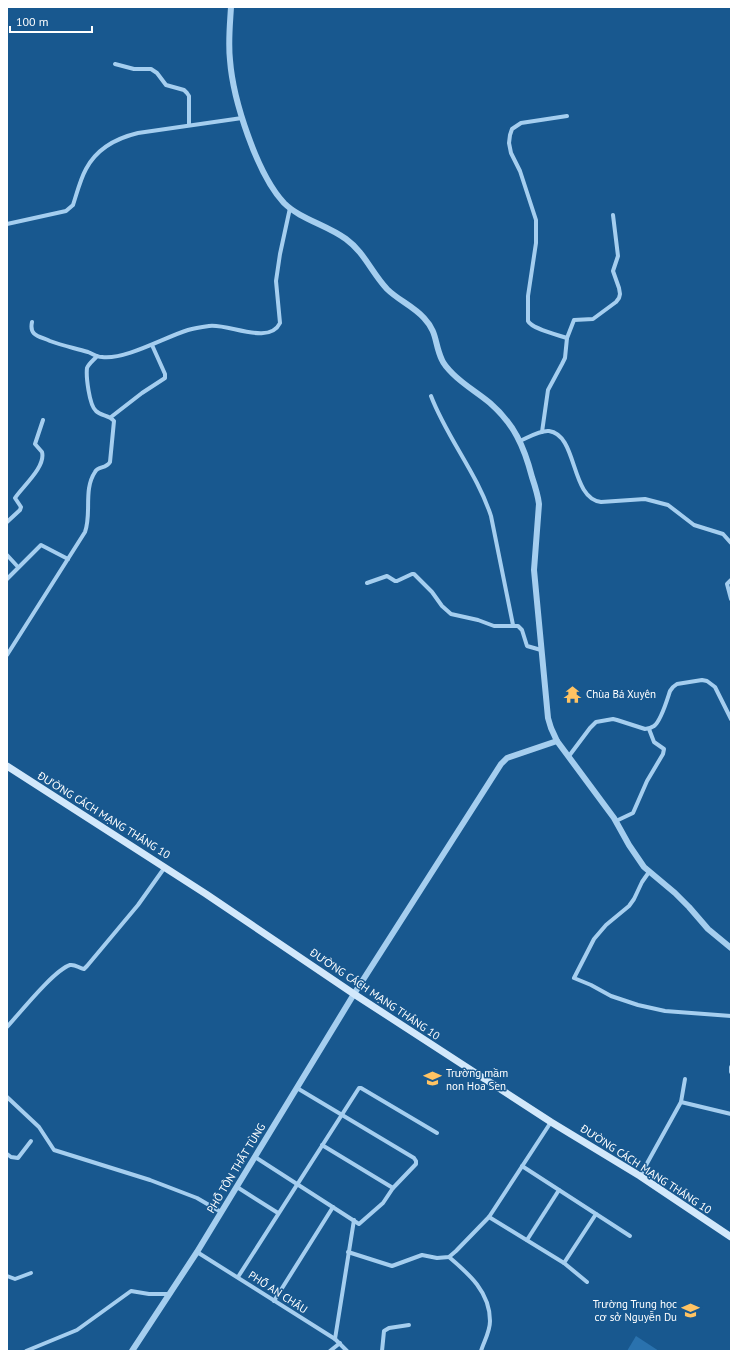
<svg xmlns="http://www.w3.org/2000/svg" width="738" height="1358" viewBox="0 0 738 1358" font-family="'PT Sans',sans-serif">
<style>
.green{fill:#2a72ae}
.lines{fill:none;stroke-linecap:round;stroke-linejoin:round}
.minor{stroke:#a5ceef;stroke-width:4}
.tertiary{stroke:#a5ceef;stroke-width:6}
.secondary{stroke:#d2e8fb;stroke-width:7}
.labels{text-anchor:middle;stroke-width:3;stroke-linejoin:round;paint-order:stroke}
.poi-label{font-size:11px;fill:#fff;stroke:#18588f;text-anchor:start}
.street-label{font-size:11px;fill:#fff;stroke:#18588f}
</style>
<rect width="100%" height="100%" fill="#18588f"/>
<!-- green -->
<polygon class="green" points="636,1336 659,1351 627,1351"/>
<g class="lines">
<!-- minor -->
<g class="minor">
<polyline points="115,64 134,69 151,69 157,73 166,85 184,90 187,93 189,96 189,125"/>
<path d="M567,116L521,123L512,129L510,135L509,143L511,153L520,171L536,220V243L528,296V321C532,329 558,335 567,338"/>
<path d="M7,224L66,211L73,205C77,193 80,180 86,169C97,148 117,138 138,133L242,118"/>
<path d="M32,322C29,336 39,336 50,341C63,346 75,348 88,352C93,354 97,357 102,357C126,360 165,337 188,330C195,328 202,327 209,326C228,323 269,346 280,323L276,281L280,254L290,208"/>
<path d="M431,396C447,438 477,473 491,516L513,625"/>
<polyline points="111,417 142,393 165,378 165,374 152,345"/>
<polyline points="542,432 548,390 562,364 565,358 567,338 574,320 593,319 616,302 619,298 620,294 619,288 613,271 618,256 613,215"/>
<path d="M520,441C529,437 540,430 549,431C578,435 570,498 601,502L645,499L668,505L694,525L723,534L731,543"/>
<path d="M7,522L20,510L21,507L15,498C22,487 46,467 42,452L35,444L43,420"/>
<polyline points="7,555 18,567"/>
<polyline points="7,579 41,545 68,559"/>
<polyline points="731,580 727,584 731,599"/>
<polyline points="367,583 387,576 395,581 397,581 412,574 414,574 432,592 442,606 451,614 478,620 494,626 518,626 522,630 527,646 541,650"/>
<path d="M7,655L85,532C92,513 83,490 95,472C98,466 106,469 110,462L114,421C109,415 101,416 96,411C89,405 86,376 87,368C89,363 94,360 97,356"/>
<path d="M569,756L590,728L596,722L613,719L617,720L645,729C648,729 651,728 654,726C661,721 667,700 670,691L673,687L677,684L702,680L707,681L715,687L731,719"/>
<polyline points="616,821 633,813 647,781 663,754 664,749 654,742 649,729"/>
<polyline points="649,872 642,882 634,899 629,906 606,925 594,939 574,978 591,985 611,996 638,1005 665,1011 731,1016"/>
<path d="M7,1027C19,1014 54,970 70,965C75,964 79,968 84,969L87,966L138,905L165,867"/>
<polyline points="731,1067 731,1072"/>
<polyline points="7,1097 39,1127 54,1150 150,1180 197,1198 221,1212"/>
<polyline points="681,1102 685,1079"/>
<polyline points="322,1145 393,1188"/>
<polyline points="7,1154 11,1157 18,1158 31,1141"/>
<polyline points="255,1157 359,1224 383,1203 393,1188 416,1164 416,1161 414,1158 297,1088"/>
<polyline points="522,1166 630,1236"/>
<polyline points="640,1176 681,1102 731,1114"/>
<polyline points="237,1187 278,1213"/>
<polyline points="489,1217 564,1263 587,1282"/>
<polyline points="527,1240 559,1190"/>
<polyline points="197,1252 335,1339 347,1351"/>
<polyline points="348,1252 392,1266 422,1255 437,1258 449,1257 456,1251 489,1217 551,1122"/>
<path d="M449,1257C469,1274 490,1292 490,1321C490,1332 484,1341 481,1351"/>
<polyline points="564,1263 596,1214"/>
<polyline points="7,1276 15,1279 31,1273"/>
<polyline points="238,1277 359,1088 361,1088 437,1133"/>
<polyline points="274,1301 333,1207"/>
<polyline points="335,1339 354,1220"/>
<polyline points="26,1351 77,1330 131,1291 149,1294 169,1294"/>
<polyline points="330,1351 340,1343"/>
<polyline points="382,1351 384,1331 389,1328 409,1325"/>
</g>
<!-- tertiary -->
<g class="tertiary">
<path d="M231,7C230,24 228,42 230,60C233,100 257,174 284,203C300,219 327,225 346,239C364,252 372,273 387,289C398,300 413,306 424,318C438,333 434,343 442,360C444,365 449,370 453,374C464,385 478,393 490,403C514,424 524,446 532,477C535,486 538,495 539,504L534,570L548,718L551,728L557,741L614,818L629,845L644,867L675,893L689,907L708,929L731,948"/>
<polyline points="132,1351 197,1252 354,994 501,764 507,758 557,741"/>
</g>
<!-- secondary -->
<polyline class="secondary" points="7,766 206,894 354,994 551,1122 640,1176 731,1237"/>
</g>
<!-- icons -->
<defs>
<symbol id="temple-bare" viewBox="-9 -9 18 18"><path d="M0-6L5-2H3V0L6.5 2.5H4V6H1.5V3h-3V6H-4V2.5H-6.5L-3 0V-2H-5Z" fill="#ffc363" stroke="#18588f" stroke-width="2.5" paint-order="stroke"/></symbol>
<symbol id="school-bare" viewBox="-9 -9 18 18"><path d="M0-5L7-2L0 1L-7-2ZM-4 1L0 2.5L4 1V4Q0 6-4 4Z" fill="#ffc363" stroke="#18588f" stroke-width="2.5" paint-order="stroke"/></symbol>
</defs>
<g fill-rule="evenodd">
<use href="#temple-bare" x="560" y="682" width="25" height="25"/>
<use href="#school-bare" x="420" y="1066" width="25" height="25"/>
<use href="#school-bare" x="678" y="1298" width="25" height="25"/>
</g>
<g class="labels">
<!-- poi labels -->
<g class="poi-label">
<text x="586" y="698">Chùa Bá Xuyên</text>
<text x="446" y="1077">Trường mầm<tspan x="446" dy="13">non Hoa Sen</tspan></text>
<text x="677" y="1308" text-anchor="end">Trường Trung học<tspan x="677" dy="13">cơ sở Nguyễn Du</tspan></text>
</g>
<!-- street labels -->
<g class="street-label">
<text transform="translate(104 815) rotate(32)" y="4">ĐƯỜNG CÁCH MẠNG THÁNG 10</text>
<text transform="translate(375 994) rotate(34)" y="4">ĐƯỜNG CÁCH MẠNG THÁNG 10</text>
<text transform="translate(236 1168) rotate(-59)" y="4">PHỐ TÔN THẤT TÙNG</text>
<text transform="translate(646 1169) rotate(33)" y="4">ĐƯỜNG CÁCH MẠNG THÁNG 10</text>
<text transform="translate(278 1292) rotate(33)" y="4">PHỐ AN CHÂU</text>
</g>
</g>
<!-- border -->
<rect width="738" height="1358" fill="none" stroke="#ffffff" stroke-width="16"/>
<!-- scale -->
<path d="M10 26v6h82v-6" fill="none" stroke="#ffffff" stroke-width="2"/>
<text x="16" y="26" font-size="12" fill="#ffffff" stroke="#18588f" stroke-width="3" paint-order="stroke">100 m</text>
</svg>
